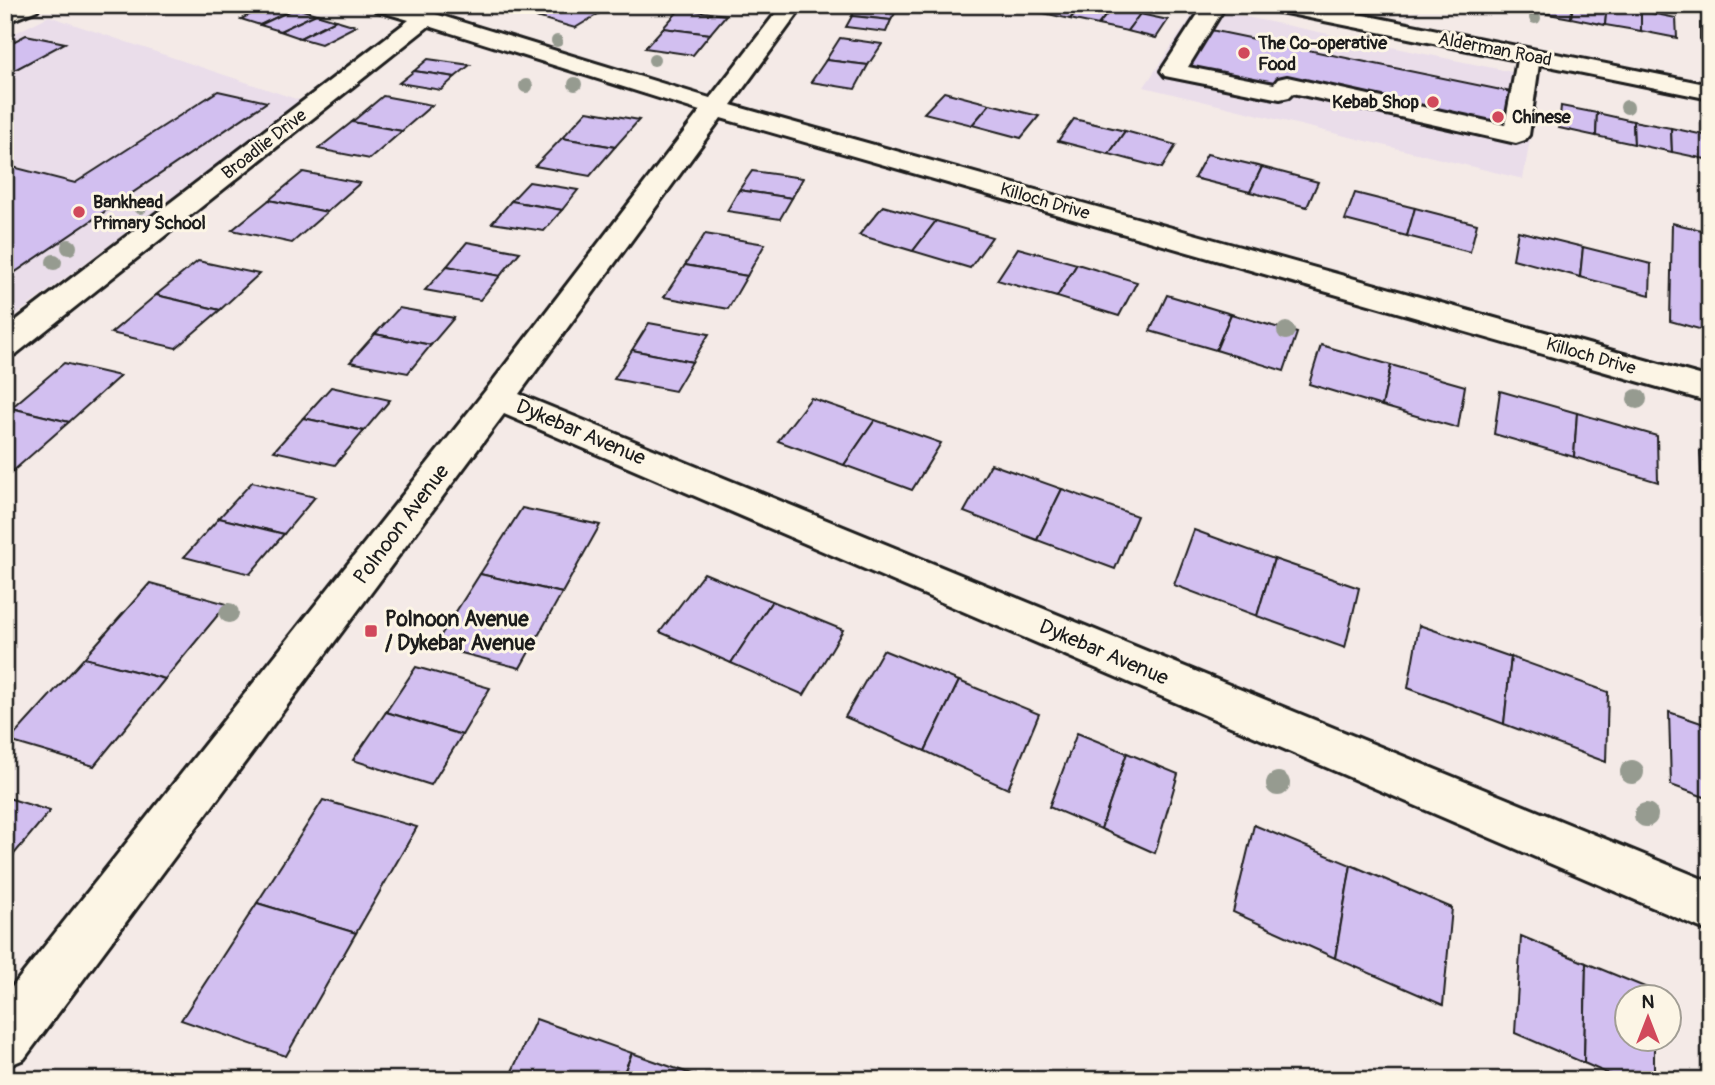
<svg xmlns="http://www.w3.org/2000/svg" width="1715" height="1085" viewBox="0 0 1715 1085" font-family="Pangolin,sans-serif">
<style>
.built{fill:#eaddea}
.building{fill:#d2bff0;stroke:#1c1c1c;stroke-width:2}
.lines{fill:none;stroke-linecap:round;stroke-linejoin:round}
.minor-casing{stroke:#1c1c1c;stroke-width:6}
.minor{fill:#fcf5e5;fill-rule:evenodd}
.tree{fill:#969b90}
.poi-dot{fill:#d1495b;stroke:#fcf5e5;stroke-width:2.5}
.labels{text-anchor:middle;stroke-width:6;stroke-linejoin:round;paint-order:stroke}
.far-poi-label{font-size:18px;font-weight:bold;fill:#1c1c1c;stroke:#fcf5e5;text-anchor:start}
.far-street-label{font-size:18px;fill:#1c1c1c;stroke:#fcf5e5}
.street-label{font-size:21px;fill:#1c1c1c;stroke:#fcf5e5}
.poi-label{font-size:21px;font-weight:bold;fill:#1c1c1c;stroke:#fcf5e5;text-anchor:start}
</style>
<rect width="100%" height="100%" fill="#f4eae7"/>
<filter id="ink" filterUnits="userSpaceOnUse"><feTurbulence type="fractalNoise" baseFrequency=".0143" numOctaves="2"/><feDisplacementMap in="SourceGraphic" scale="14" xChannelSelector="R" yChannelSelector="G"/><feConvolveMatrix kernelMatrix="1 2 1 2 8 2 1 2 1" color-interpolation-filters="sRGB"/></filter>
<g filter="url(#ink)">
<!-- built -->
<g class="built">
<polygon points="1198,7 1541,78 1523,179 1144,87"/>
<polygon points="49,16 302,101 5,323 5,38"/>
</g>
<!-- building -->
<g class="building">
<polygon points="269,5 296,8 260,25 241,19"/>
<polygon points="511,5 562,5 540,18 505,9"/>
<polygon points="562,5 581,5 603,11 575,28 540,18"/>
<polygon points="1018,5 1050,5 1043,13 1016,7"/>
<polygon points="1050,5 1082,5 1070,19 1043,13"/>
<polygon points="1082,5 1097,5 1112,8 1098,25 1070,19"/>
<polygon points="1504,5 1538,5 1537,12"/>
<polygon points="1538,5 1573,5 1571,18 1537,12"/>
<polygon points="1573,5 1607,5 1605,25 1571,18"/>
<polygon points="1607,5 1641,11 1641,31 1605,25"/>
<polygon points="858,6 897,10 891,20 852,16"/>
<polygon points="296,8 316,14 280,31 260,25"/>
<polygon points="1112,8 1140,14 1127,31 1098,25"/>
<polygon points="680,9 726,15 710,34 663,28"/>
<polygon points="1641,11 1676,18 1677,38 1641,31"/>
<polygon points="316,14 336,20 300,38 280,31"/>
<polygon points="1140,14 1168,20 1156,38 1127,31"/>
<polygon points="852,16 891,20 886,32 846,27"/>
<polygon points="336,20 356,26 321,44 300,38"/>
<polygon points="1700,23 1710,24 1710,41 1700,39"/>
<polygon points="663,28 710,34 693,55 645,48"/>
<polygon points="1206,29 1511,92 1505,127 1183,67"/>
<polygon points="26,35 65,43 5,75 5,46"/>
<polygon points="840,38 882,44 868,65 826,60"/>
<polygon points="428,59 470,65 455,77 414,71"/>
<polygon points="826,60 868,65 855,89 811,82"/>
<polygon points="414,71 455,77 441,90 399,83"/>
<polygon points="218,91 267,102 5,279 5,241 11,237 5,236 5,165 75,183"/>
<polygon points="944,92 990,104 972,125 924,113"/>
<polygon points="383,96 432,105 402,131 352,122"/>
<polygon points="990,104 1039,116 1021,138 972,125"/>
<polygon points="1561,106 1597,113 1596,136 1559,128"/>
<polygon points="587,111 639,120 615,147 562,138"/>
<polygon points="1597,113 1633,121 1634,144 1596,136"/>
<polygon points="1074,119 1125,131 1109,154 1058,141"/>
<polygon points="1633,121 1671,128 1672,152 1634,144"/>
<polygon points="352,122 402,131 370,159 318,149"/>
<polygon points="1671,128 1709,136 1710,160 1672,152"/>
<polygon points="1125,131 1176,145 1162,168 1109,154"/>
<polygon points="562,138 615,147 590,176 535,166"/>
<polygon points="1207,154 1262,167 1250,192 1194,178"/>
<polygon points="1262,167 1318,182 1307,207 1250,192"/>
<polygon points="752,171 803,178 792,198 739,190"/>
<polygon points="303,172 360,183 327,212 269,200"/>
<polygon points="529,182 578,190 562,210 511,201"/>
<polygon points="739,190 792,198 780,219 727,211"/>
<polygon points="1355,193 1415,208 1407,236 1345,220"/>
<polygon points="269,200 327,212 292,243 232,230"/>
<polygon points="511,201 562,210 544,231 492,223"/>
<polygon points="883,206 936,221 913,251 859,235"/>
<polygon points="1415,208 1477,224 1470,252 1407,236"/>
<polygon points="936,221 992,237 970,268 913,251"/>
<polygon points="1672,223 1710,232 1710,332 1670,321"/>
<polygon points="1518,231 1583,247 1580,277 1513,259"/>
<polygon points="705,234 765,244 747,276 685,265"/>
<polygon points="467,242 520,252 500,276 447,266"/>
<polygon points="1583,247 1651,264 1650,295 1580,277"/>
<polygon points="1018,248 1077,264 1057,297 997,280"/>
<polygon points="198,261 259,274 220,310 156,295"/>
<polygon points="1077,264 1137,282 1119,316 1057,297"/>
<polygon points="685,265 747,276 728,309 664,297"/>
<polygon points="447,266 500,276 480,300 425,290"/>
<polygon points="156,295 220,310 176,348 111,333"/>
<polygon points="1167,295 1231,314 1216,350 1150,331"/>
<polygon points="399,308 454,318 431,345 375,334"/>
<polygon points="1231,314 1297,333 1284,371 1216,350"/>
<polygon points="649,323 709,334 692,362 632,350"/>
<polygon points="375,334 431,345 408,373 350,362"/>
<polygon points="1321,345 1391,365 1382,406 1309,384"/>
<polygon points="632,350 692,362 675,391 614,379"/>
<polygon points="64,363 120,376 69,422 11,408"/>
<polygon points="1391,365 1465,386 1458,428 1382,406"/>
<polygon points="331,387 390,400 364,431 303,418"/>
<polygon points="1500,391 1577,413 1574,457 1494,434"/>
<polygon points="811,398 875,420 844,465 778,441"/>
<polygon points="11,408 69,422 12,472 5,470 5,412"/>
<polygon points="1577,413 1657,436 1658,482 1574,457"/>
<polygon points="303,418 364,431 335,465 274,451"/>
<polygon points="875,420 941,443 912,490 844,465"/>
<polygon points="1700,451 1710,453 1710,500 1702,498"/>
<polygon points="991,464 1062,489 1037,540 964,512"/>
<polygon points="252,482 315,497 284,534 219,518"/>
<polygon points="1062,489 1137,516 1115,569 1037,540"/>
<polygon points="522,508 600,525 562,593 480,574"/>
<polygon points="219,518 284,534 250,574 184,557"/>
<polygon points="1194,530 1274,559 1257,616 1174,585"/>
<polygon points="1274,559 1359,588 1345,648 1257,616"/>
<polygon points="704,573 772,601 731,663 660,632"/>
<polygon points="480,574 562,593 520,668 434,646"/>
<polygon points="150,583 227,604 165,679 84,658"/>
<polygon points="772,601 843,630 804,695 731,663"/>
<polygon points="1419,625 1511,657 1504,724 1408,688"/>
<polygon points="883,650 959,681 925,751 845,717"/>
<polygon points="1511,657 1608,692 1606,762 1504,724"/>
<polygon points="84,658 165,679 94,766 9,741"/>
<polygon points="416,667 490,688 462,735 386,712"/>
<polygon points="959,681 1039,714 1008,789 925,751"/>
<polygon points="386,712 462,735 431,785 353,760"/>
<polygon points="1669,712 1710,726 1710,799 1671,785"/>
<polygon points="1077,733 1127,753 1101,829 1049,807"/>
<polygon points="1127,753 1178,774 1155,853 1101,829"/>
<polygon points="5,797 50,811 5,865"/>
<polygon points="323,800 417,827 356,933 257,903"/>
<polygon points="1254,825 1351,865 1335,958 1233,912"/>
<polygon points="1351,865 1452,908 1443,1005 1335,958"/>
<polygon points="257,903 356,933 286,1056 181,1020"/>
<polygon points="1521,936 1586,963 1584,1063 1515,1033"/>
<polygon points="1586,963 1652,990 1653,998 1628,998 1628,1040 1654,1040 1654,1080 1622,1080 1584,1063"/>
<polygon points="536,1019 632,1053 621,1080 508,1080"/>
<polygon points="632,1053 708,1080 621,1080"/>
</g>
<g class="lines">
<defs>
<g id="minor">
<polygon points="11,5 40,5 37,10 5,23 5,8"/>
<polygon points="372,5 406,5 710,98 782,5 804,5 731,105 1710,378 1710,402 721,118 519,394 1710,882 1710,932 504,414 24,1059 5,1067 5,996 486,390 700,111 429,26 16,354 5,357 5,329 409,20 375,10"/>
<polygon points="1204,5 1226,5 1188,67 1274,84 1278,79 1287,77 1505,125 1517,60 1280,12 1272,10 1269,5 1314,5 1710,85 1710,99 1539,64 1529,135 1525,140 1516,143 1293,93 1289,97 1280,99 1165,76 1161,71"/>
</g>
</defs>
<!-- minor casing -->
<use href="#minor" class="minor-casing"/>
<!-- minor -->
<use href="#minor" class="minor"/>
</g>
<!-- trees -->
<g class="tree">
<circle cx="1535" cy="18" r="6"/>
<circle cx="557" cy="41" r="6"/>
<circle cx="654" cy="60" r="6"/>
<circle cx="575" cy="84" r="7"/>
<circle cx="526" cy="86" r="7"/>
<circle cx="1627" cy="107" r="7"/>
<circle cx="140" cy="206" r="8"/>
<circle cx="69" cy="247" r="8"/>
<circle cx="54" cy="262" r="8"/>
<circle cx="1286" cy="331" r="9"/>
<circle cx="1637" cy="399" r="10"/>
<circle cx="229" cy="613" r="10"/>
<circle cx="1632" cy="772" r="12"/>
<circle cx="1278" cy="784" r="12"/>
<circle cx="1646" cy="815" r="12"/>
</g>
</g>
<!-- markers -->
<g class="poi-dot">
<circle cx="1244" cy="53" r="7"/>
<circle cx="1433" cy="102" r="7"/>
<circle cx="1498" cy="117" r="7"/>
<circle cx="79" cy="212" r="7"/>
<rect x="364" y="624" width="14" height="14" rx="3.5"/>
</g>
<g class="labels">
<!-- far-poi labels -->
<g class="far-poi-label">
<text x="1258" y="49">The Co-operative<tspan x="1258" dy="21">Food</tspan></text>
<text x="1419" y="108" text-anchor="end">Kebab Shop</text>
<text x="1512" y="123">Chinese</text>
<text x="93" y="208">Bankhead<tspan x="93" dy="21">Primary School</tspan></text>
</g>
<!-- far-street labels -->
<g class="far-street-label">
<text transform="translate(1495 49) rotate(11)" y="6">Alderman Road</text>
<text transform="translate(264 144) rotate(-38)" y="6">Broadlie Drive</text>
<text transform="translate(1045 201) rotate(16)" y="6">Killoch Drive</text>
<text transform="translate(1591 356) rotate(16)" y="6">Killoch Drive</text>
</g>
<!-- street labels -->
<g class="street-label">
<text transform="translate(581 432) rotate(23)" y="7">Dykebar Avenue</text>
<text transform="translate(401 524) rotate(-53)" y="7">Polnoon Avenue</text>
<text transform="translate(1104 652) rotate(23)" y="7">Dykebar Avenue</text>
</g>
<!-- poi labels -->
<g class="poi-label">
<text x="385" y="626">Polnoon Avenue<tspan x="385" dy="24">/ Dykebar Avenue</tspan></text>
</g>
</g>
<!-- margin -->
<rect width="1715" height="1085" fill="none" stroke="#fcf5e5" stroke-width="28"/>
<rect x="14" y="14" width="1687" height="1057" fill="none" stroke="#1c1c1c" stroke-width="2.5" filter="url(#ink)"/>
<!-- north arrow -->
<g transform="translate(1648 1018)"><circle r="33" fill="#fcf5e5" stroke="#a29e95" stroke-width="2"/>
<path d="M0-5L12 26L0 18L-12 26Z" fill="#d1495b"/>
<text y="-10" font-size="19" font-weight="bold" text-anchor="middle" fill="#1c1c1c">N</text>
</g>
</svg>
